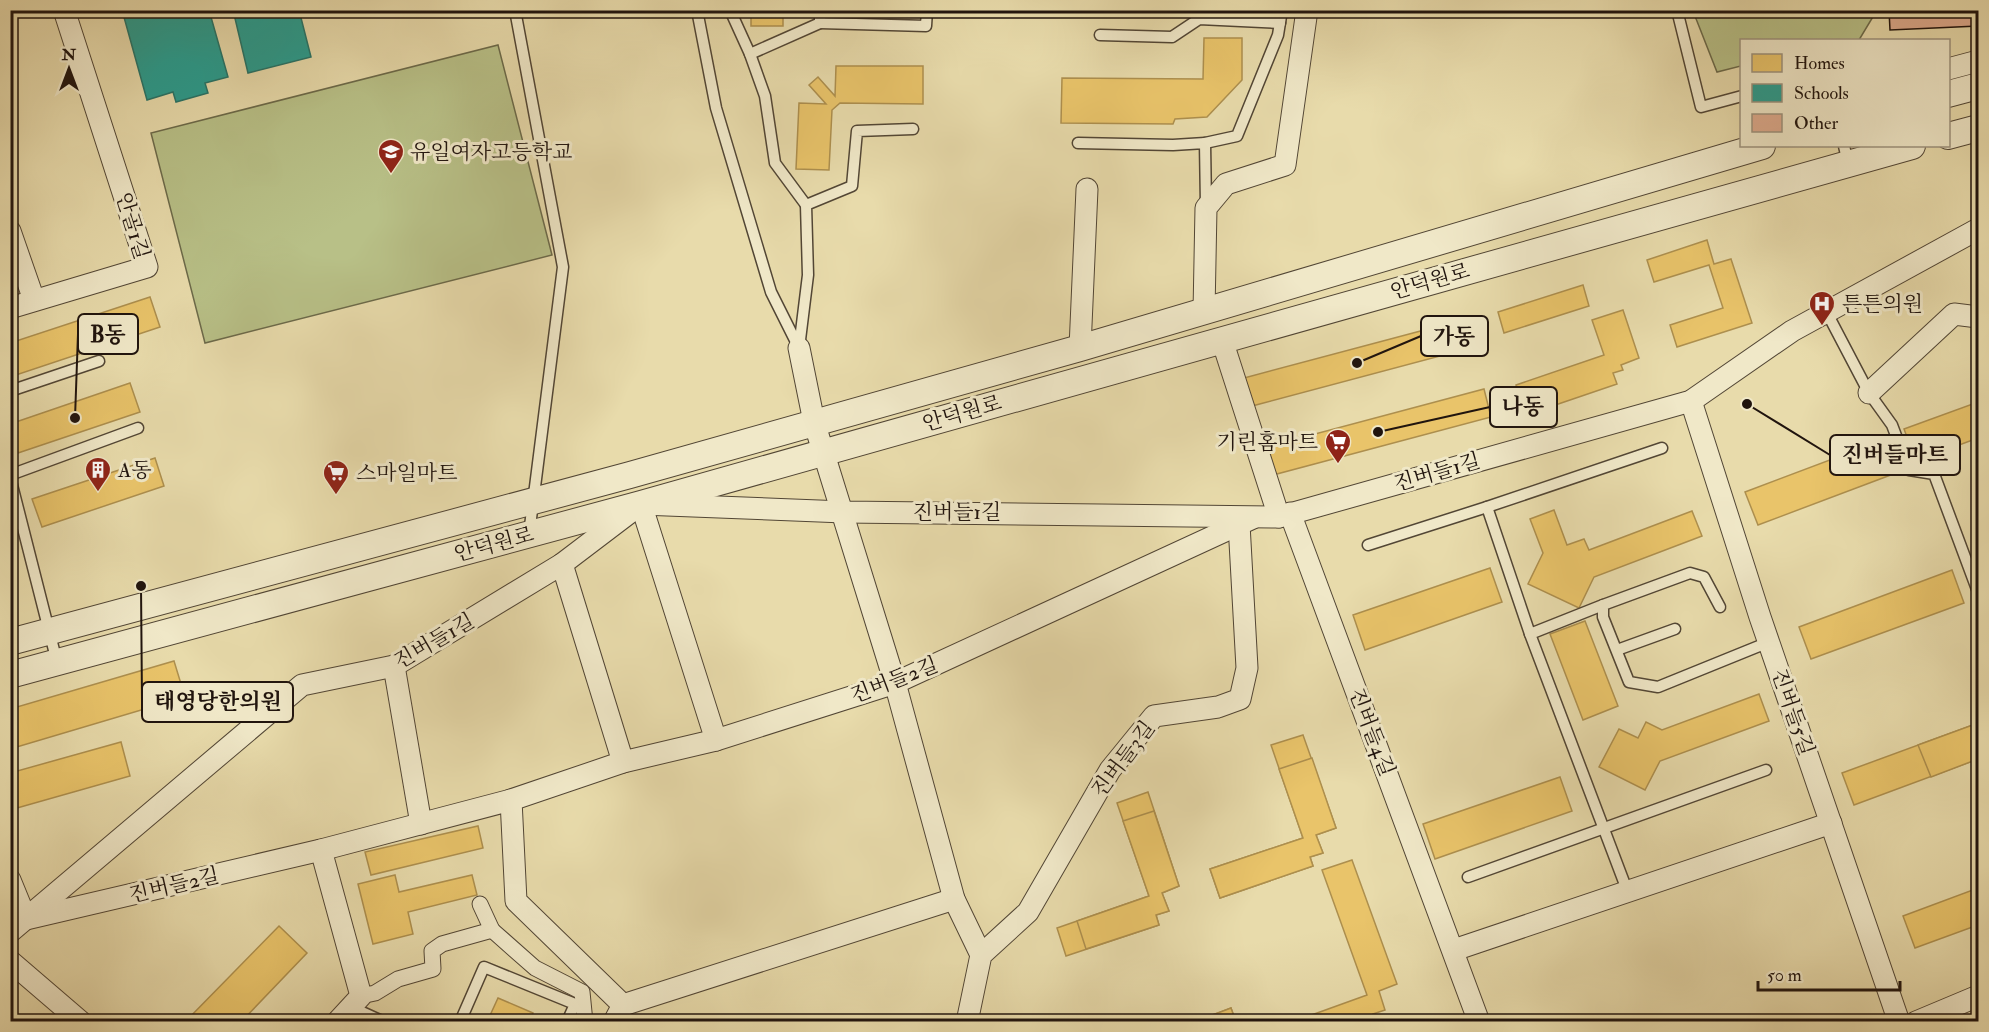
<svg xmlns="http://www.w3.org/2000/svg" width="1989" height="1032" viewBox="0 0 1989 1032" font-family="'IM FELL Double Pica','Noto Serif KR',serif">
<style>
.green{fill:#b8c087;stroke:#6c6a4a;stroke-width:1.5}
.homes{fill:#e9c46a;stroke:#ad8f4e;stroke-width:1.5}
.schools{fill:#2a9d8f;stroke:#277468;stroke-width:1.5}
.building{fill:#deab8e;stroke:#20140e;stroke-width:1.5}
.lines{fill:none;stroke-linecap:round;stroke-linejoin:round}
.service-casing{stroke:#524635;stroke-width:13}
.pedestrian-casing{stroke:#524635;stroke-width:17}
.minor-casing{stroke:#524635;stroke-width:23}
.tertiary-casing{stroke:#524635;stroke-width:28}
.service{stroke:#f0e8c8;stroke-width:10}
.pedestrian{stroke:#f0e8c8;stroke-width:15}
.minor{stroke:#f0e8c8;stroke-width:21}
.tertiary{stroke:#f0e8c8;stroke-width:26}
.labels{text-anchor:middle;stroke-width:6;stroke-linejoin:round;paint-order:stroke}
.poi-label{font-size:21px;fill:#20140e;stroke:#f0e8c8;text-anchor:start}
.street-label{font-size:21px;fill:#20140e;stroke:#f0e8c8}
.leader{fill:none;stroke:#20140e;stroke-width:2}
.callout-dot{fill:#20140e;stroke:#f0e8c8;stroke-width:2}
.callout{fill:#f0e8c8;stroke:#20140e;stroke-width:2}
.callout-label{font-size:22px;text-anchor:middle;font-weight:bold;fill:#20140e}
</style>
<rect width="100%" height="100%" fill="#e8dbab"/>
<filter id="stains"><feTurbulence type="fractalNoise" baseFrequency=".00333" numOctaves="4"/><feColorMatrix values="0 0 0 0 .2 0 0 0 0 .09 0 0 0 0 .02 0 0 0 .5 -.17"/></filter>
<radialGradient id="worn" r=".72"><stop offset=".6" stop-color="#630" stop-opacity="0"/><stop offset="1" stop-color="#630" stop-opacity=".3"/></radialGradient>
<!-- green -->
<g class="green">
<polygon points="1877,10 1859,40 1742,40 1741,66 1717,72 1693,11"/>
<polygon points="498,45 552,255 205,343 151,133"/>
</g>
<!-- homes -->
<g class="homes">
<rect x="751" y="10" width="32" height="16"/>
<polygon points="1204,38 1242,38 1242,80 1207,117 1175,119 1173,124 1061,123 1062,78 1203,79"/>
<polygon points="836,66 923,66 923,104 840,103 832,110 829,170 796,169 799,103 826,104 809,85 818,77 835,96"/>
<polygon points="1707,240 1714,264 1731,259 1752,323 1677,347 1670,325 1723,308 1709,265 1654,282 1647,260"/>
<polygon points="1583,285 1589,306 1504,333 1498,312"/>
<polygon points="150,297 160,327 10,377 10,343"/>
<polygon points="1623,310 1639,358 1621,365 1623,370 1613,373 1617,384 1526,415 1516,385 1604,355 1592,320"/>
<polygon points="1462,320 1470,348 1252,406 1244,378"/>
<polygon points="130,383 140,412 18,453 10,424"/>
<polygon points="1484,389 1491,417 1273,475 1266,447"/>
<polygon points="1978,402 1978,438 1916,461 1904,429"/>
<polygon points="1883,440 1896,473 1758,525 1745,492"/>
<polygon points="155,458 164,486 42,527 32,499"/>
<polygon points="1554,510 1567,545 1584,539 1589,550 1692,511 1702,536 1594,577 1579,608 1528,584 1543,553 1530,519"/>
<polygon points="1490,568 1502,602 1365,650 1353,615"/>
<polygon points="1952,570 1964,603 1811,659 1799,627"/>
<polygon points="1585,621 1618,706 1583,720 1550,634"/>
<polygon points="174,661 185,697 10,749 10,709"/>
<polygon points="1759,694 1769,721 1660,761 1645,790 1599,767 1619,729 1638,738 1646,722 1662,730"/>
<polygon points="1978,723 1978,759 1854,805 1842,773"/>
<polygon points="1978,723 1978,759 1931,777 1918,745"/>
<polygon points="1303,735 1336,828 1316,835 1323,853 1310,857 1313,866 1220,898 1210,869 1303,838 1271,745"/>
<polygon points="121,742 130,776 10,810 10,773"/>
<polygon points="1312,758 1336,828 1316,835 1323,853 1310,857 1313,866 1220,898 1210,869 1303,838 1279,769"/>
<polygon points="1560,777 1572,811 1435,859 1423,824"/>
<polygon points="1148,792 1179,886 1162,893 1169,911 1156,915 1159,925 1066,956 1057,928 1149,896 1117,803"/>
<polygon points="1154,811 1179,886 1162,893 1169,911 1156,915 1159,925 1086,949 1077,921 1149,896 1123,821"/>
<polygon points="478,826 483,848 371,875 365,852"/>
<polygon points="1352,860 1397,984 1379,991 1385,1010 1373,1014 1376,1022 1308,1022 1306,1017 1367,995 1322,870"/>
<polygon points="395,875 399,892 472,875 477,895 408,912 413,934 373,944 358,884"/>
<polygon points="1978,888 1978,925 1915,948 1903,916"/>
<polygon points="279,926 307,953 241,1022 185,1022"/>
<polygon points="498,998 533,1013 530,1022 487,1022"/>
<polygon points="1231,1008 1236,1022 1194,1022"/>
<polygon points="1231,1008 1236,1022 1194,1022"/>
</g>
<!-- schools -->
<g class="schools">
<polygon points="122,10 209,10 228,77 205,83 208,93 176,102 173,92 147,100"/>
<polygon points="233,10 299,10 311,57 248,73"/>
</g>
<!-- building -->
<polygon class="building" points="1889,10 1978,10 1978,26 1890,30"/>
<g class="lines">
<defs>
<g id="service">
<polyline points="515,10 563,267 529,534"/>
<polyline points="697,10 716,108 771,292 799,348"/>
<polyline points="730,10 750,54 765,96 775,163 806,205"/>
<polyline points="1677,10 1701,107 1742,96"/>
<polyline points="820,23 926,26 927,10"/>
<polyline points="1100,35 1172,37 1199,19 1280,23"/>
<polyline points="750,54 820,23 820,10"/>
<polyline points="1078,143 1173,145 1205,143 1206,206"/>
<polyline points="1205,143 1237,136 1278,35 1282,10"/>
<polyline points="1844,146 1848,163"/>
<polyline points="1826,311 1869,393 1892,425 1909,470 1934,474 1978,592"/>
<polyline points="799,348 808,275 806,205 852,186 857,131 913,129"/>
<polyline points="10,391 99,361"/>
<polyline points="10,475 138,428"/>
<polyline points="10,477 57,662"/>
<polyline points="1487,507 1662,448"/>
<polyline points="1368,545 1487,507 1530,634"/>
<polyline points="1603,605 1530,634 1627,890"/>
<polyline points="1720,607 1704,577 1690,573 1603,605 1603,617 1629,682 1658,687 1769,642"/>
<polyline points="1617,650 1675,629"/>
<polyline points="1468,877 1766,770"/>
<polyline points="351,1007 384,1022"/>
<polyline points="460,1022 484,967 575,1004 567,1022"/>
</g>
<g id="pedestrian">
<polyline points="492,930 535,968 582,992 585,1022"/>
<polyline points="361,996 375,993 398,979 433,969 432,951 442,944 492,930 480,904"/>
</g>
<g id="minor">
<polyline points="1948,69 1978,61"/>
<polyline points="10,231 34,300"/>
<polyline points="10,308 147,267 64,10"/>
<polyline points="1204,312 1206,208 1226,184 1285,165 1307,10"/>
<polyline points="1222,340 1279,517"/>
<polyline points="799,348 814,422 895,683 954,899 981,955"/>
<polyline points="1080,348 1087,189"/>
<polyline points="1869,393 1954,314 1978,317"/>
<polyline points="1691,401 1760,617 1899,1022"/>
<polyline points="641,504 716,740"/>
<polyline points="1290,513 1479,1022"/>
<polyline points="562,564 623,762"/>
<polyline points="394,666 421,824"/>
<polyline points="511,800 516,901 623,1005"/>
<polyline points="321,850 361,996 337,1022"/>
<polyline points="10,880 26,919 321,850 511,800 623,762 716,740 895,683 1253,518"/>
<polyline points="10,932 302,685 394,666 562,564 641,504 844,512 1279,517 1691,401 1792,331 1978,229"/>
<polyline points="1454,950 1831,823"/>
<polyline points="10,961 81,1022"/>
<polyline points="614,1022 623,1005 954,899"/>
<polyline points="967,1022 981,955 1028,912 1110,770 1154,716 1218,707 1240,699 1247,668 1239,524"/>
<polyline points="1916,1022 1978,996"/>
</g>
<g id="tertiary">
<polyline points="1948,94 1978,86"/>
<polyline points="1948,136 1978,128"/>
<polyline points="10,642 630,475 1080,348 1762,146"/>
<polyline points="10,675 641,504 1912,146"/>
</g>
</defs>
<!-- service casing -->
<use href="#service" class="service-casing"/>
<!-- pedestrian casing -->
<use href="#pedestrian" class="pedestrian-casing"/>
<!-- minor casing -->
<use href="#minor" class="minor-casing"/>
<!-- tertiary casing -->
<use href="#tertiary" class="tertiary-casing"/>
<!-- service -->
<use href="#service" class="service"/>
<!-- pedestrian -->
<use href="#pedestrian" class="pedestrian"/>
<!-- minor -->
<use href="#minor" class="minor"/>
<!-- tertiary -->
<use href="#tertiary" class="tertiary"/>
</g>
<!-- icons -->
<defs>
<symbol id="school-pin" viewBox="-11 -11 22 30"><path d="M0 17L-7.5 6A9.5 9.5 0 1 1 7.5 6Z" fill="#8f2418" stroke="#f0e8c8"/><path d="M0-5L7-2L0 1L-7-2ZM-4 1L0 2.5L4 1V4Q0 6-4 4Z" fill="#fff"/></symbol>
<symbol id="hospital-pin" viewBox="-11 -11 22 30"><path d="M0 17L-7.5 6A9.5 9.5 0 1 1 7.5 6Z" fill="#8f2418" stroke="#f0e8c8"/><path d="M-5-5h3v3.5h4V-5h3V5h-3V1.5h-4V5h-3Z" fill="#fff"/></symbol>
<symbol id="supermarket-pin" viewBox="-11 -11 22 30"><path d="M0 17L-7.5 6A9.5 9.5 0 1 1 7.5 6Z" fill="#8f2418" stroke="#f0e8c8"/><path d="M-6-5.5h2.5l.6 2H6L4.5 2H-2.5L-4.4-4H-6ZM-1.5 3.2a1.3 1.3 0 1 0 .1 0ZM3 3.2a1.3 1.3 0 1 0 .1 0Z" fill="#fff"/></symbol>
<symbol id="building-pin" viewBox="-11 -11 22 30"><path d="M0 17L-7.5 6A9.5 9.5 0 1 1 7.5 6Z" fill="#8f2418" stroke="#f0e8c8"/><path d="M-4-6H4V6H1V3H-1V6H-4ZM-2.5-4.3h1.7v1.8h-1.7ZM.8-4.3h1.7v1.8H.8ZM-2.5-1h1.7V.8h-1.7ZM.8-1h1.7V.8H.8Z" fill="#fff"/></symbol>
</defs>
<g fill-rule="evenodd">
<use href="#school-pin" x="376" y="137" width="30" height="40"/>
<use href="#hospital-pin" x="1807" y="289" width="30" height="40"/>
<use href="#supermarket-pin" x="1323" y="427" width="30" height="40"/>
<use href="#building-pin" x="83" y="455" width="30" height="40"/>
<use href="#supermarket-pin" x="321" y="458" width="30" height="40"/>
</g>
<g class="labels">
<!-- poi labels -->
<g class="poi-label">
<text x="410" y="159">유일여자고등학교</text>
<text x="1842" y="311">튼튼의원</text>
<text x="1318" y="449" text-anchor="end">기린홈마트</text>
<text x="118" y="477">A동</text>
<text x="356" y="480">스마일마트</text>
</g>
<!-- street labels -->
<g class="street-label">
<text transform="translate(133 226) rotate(73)" y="7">안골1길</text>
<text transform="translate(1430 281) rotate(-16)" y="7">안덕원로</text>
<text transform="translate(962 413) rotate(-16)" y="7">안덕원로</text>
<text transform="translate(1437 472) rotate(-16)" y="7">진버들1길</text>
<text x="957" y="519">진버들1길</text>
<text transform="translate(494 544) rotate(-15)" y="7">안덕원로</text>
<text transform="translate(434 641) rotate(-30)" y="7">진버들1길</text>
<text transform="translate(894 680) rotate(-21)" y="7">진버들2길</text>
<text transform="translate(1793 712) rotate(71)" y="7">진버들5길</text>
<text transform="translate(1372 732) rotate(69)" y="7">진버들4길</text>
<text transform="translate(1123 759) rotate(-53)" y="7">진버들3길</text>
<text transform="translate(174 885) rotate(-13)" y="7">진버들2길</text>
</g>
</g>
<!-- callouts -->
<path class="leader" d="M75 418L78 334M1357 363L1421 336M1378 432L1490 407M1747 404L1830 455M141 586L142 702"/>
<g class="callout-dot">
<circle cx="75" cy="418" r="6"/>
<circle cx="1357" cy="363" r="6"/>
<circle cx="1378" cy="432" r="6"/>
<circle cx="1747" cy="404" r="6"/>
<circle cx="141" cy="586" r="6"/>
</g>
<g class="callout">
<rect x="78" y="314" width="60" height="40" rx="6"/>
<rect x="1421" y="316" width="67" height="40" rx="6"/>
<rect x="1490" y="387" width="67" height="40" rx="6"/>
<rect x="1830" y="435" width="130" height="40" rx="6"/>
<rect x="142" y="682" width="151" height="40" rx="6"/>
</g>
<g class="callout-label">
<text x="108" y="342">B동</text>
<text x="1454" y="344">가동</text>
<text x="1523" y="414">나동</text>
<text x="1895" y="462">진버들마트</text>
<text x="218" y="709">태영당한의원</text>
</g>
<!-- margin -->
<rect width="1989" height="1032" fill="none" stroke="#e8dbab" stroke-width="36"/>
<rect x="12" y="12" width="1965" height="1008" fill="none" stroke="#20140e" stroke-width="3"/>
<rect x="18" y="18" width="1953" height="996" fill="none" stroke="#20140e" stroke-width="1.5"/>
<!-- legend -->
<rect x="1740" y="39" width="210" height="108" fill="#f0e8c8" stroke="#9d937e" stroke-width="1.5"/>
<rect x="1752" y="54" width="30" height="18" fill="#e9c46a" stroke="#9d937e" stroke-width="1.5"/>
<text x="1794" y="69" font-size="18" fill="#20140e">Homes</text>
<rect x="1752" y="84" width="30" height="18" fill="#2a9d8f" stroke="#9d937e" stroke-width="1.5"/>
<text x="1794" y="99" font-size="18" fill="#20140e">Schools</text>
<rect x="1752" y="114" width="30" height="18" fill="#deab8e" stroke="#9d937e" stroke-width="1.5"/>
<text x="1794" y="129" font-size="18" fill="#20140e">Other</text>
<!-- north arrow -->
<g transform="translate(69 69)" stroke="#f0e8c8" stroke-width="4.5" paint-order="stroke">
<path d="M0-4.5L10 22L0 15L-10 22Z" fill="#20140e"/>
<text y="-9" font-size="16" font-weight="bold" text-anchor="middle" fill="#20140e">N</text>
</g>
<!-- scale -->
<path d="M1758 981v9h142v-9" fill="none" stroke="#20140e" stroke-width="3"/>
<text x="1767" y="981" font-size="18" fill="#20140e" stroke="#f0e8c8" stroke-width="4.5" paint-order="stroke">50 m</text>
<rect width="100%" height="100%" filter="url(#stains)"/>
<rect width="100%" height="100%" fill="url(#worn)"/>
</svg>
